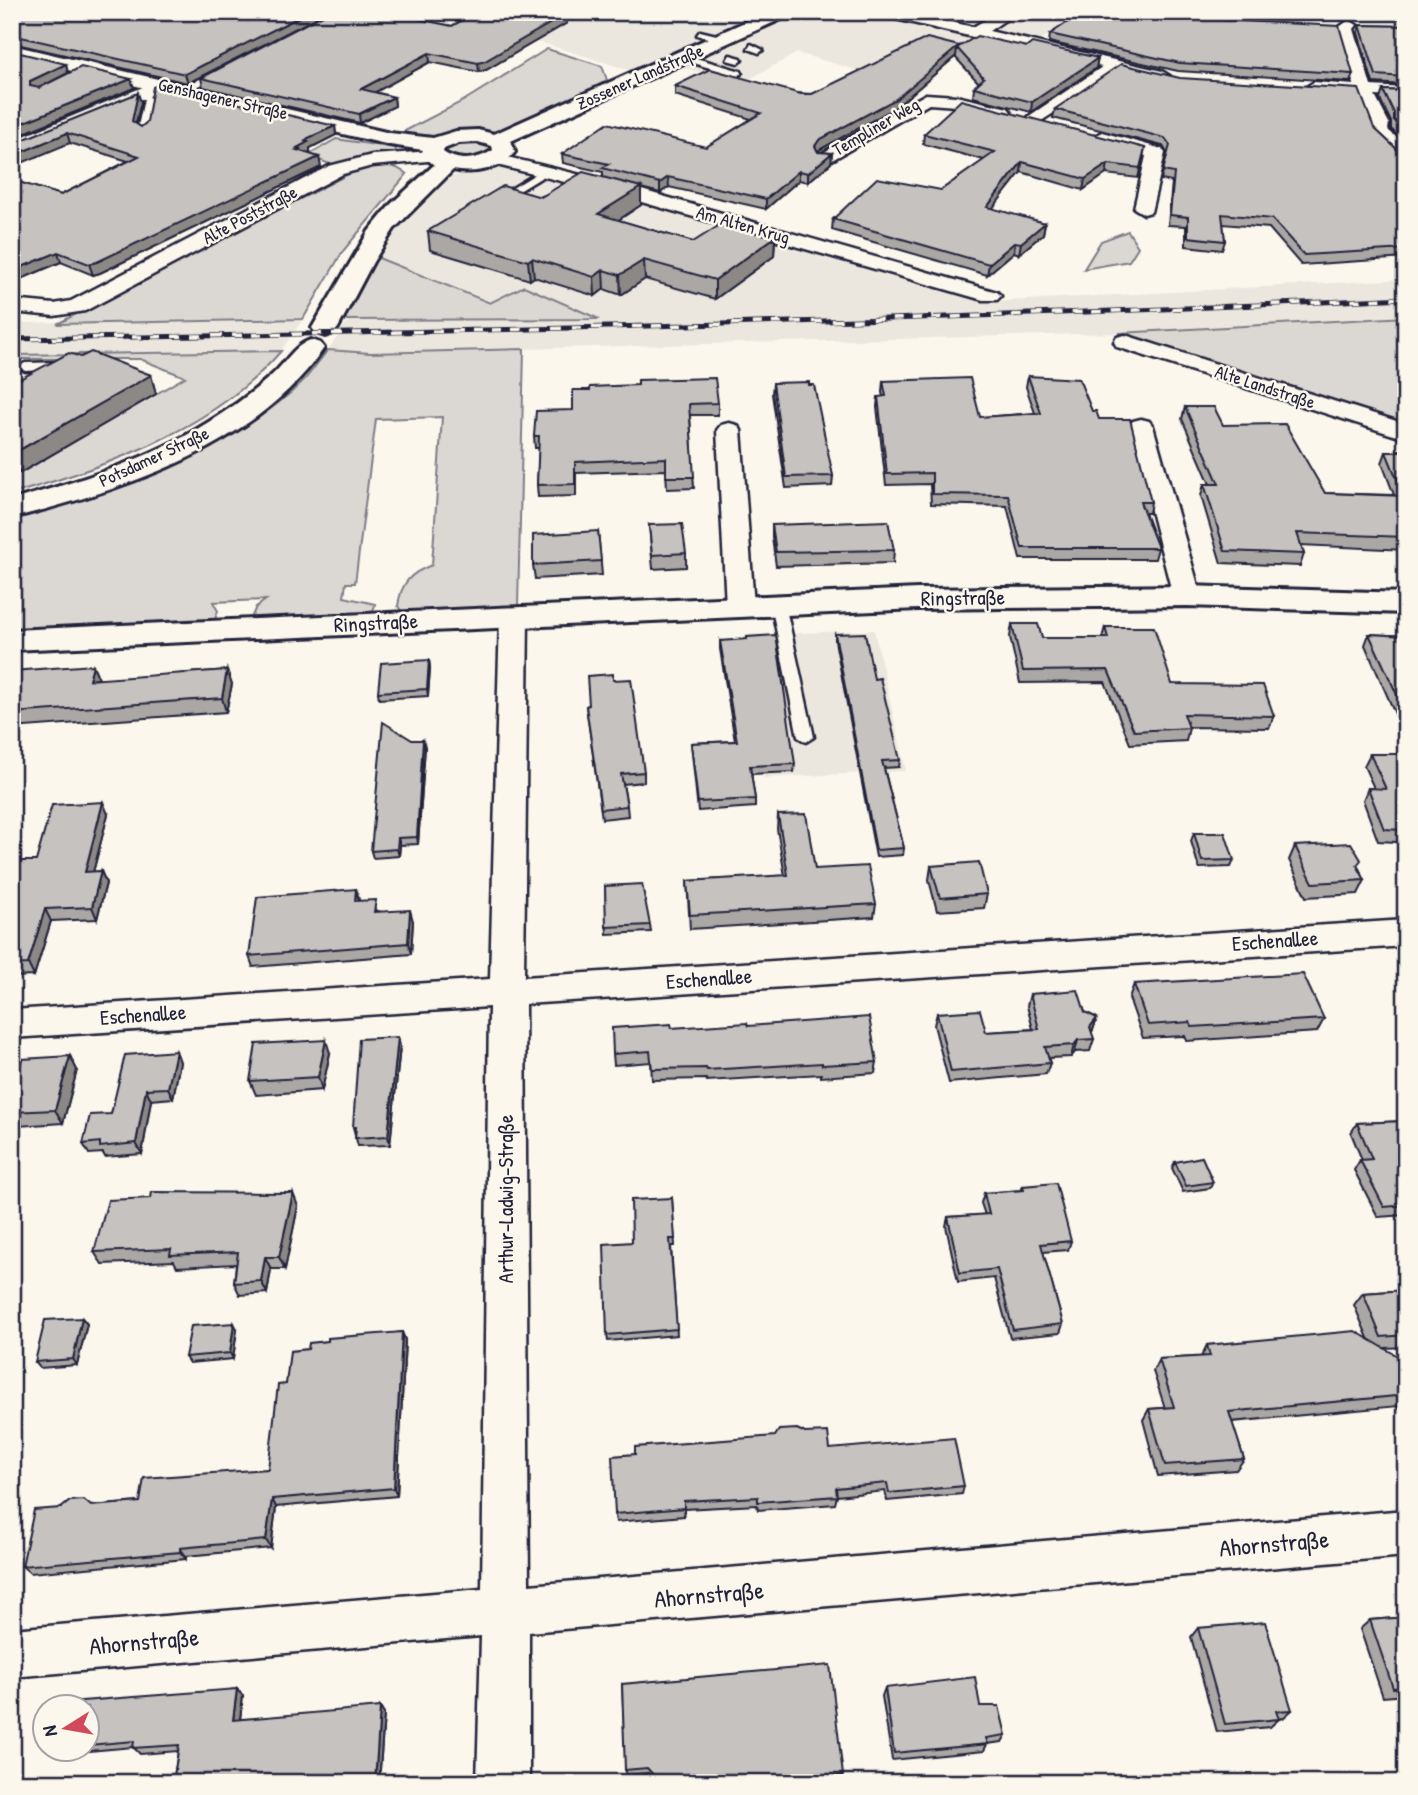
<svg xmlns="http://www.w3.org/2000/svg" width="1418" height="1795" viewBox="0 0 1418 1795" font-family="'Patrick Hand',sans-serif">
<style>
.built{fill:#ebe7df}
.green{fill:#dbd8d3;stroke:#7e7d87;stroke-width:2}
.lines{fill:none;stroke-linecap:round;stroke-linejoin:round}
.service-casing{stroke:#22223b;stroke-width:5}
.minor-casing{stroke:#22223b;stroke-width:5}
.secondary-casing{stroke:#22223b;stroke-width:6}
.service{fill:#fbf7ec;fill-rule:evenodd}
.minor{fill:#fbf7ec;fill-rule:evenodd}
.secondary{fill:#fbf7ec;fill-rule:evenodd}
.rail-casing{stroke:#22223b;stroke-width:5}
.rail{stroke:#fbf7ec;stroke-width:3.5;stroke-dasharray:10;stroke-linecap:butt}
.wall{fill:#aaa7a5;stroke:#22223b;stroke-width:2}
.shaded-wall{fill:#8b8886;stroke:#22223b;stroke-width:2}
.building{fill:#c6c2c0;stroke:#22223b;stroke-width:2}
.labels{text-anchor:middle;stroke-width:5;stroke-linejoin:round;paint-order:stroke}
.far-street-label{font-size:18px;fill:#22223b;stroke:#fbf7ec}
.street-label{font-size:21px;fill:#22223b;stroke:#fbf7ec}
.near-street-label{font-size:24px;fill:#22223b;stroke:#fbf7ec}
</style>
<rect width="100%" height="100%" fill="#fbf7ec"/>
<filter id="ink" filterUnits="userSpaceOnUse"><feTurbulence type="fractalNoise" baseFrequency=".0143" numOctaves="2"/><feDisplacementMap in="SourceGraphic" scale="14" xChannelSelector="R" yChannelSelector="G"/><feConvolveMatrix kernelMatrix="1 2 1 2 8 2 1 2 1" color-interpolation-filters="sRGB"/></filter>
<g filter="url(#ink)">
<!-- built -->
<g class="built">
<polygon points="414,12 758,12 635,72 549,45"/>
<polygon points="793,12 1084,12 1036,43 988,32 899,82 797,53 740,84 681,67"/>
<polygon points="502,165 525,171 526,176 629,197 992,302 1406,279 1406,317 1119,333 370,353 328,350 349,319 597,318 524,286 490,303 376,257 408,213 441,182 467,170"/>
<polygon points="303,319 281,351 12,355 12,323"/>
<polygon points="874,630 906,771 764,778 745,635"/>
</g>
<!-- green -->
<g class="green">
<path d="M547,49L602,66L607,80C557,115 494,140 433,140C422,140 411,136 401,133L463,101Z"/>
<polygon points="336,139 395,148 398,157 339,167 307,156"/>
<polygon points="470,139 492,144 495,151 467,161 443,156 442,148"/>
<polygon points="377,163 397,168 407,174 343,251 303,319 57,324 364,166"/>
<polygon points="1128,231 1138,247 1129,261 1084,269 1101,241"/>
<polygon points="376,257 490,303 524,286 599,319 343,320"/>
<polygon points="1406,317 1406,425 1119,333"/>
<path d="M524,349L518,606L402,612L398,606C401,583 410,573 432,565L442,417L376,419L355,583H346L344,597L375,604L373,612L358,613L357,616L258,620L252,616L256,607L266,600L213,602L218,611L215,619L208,623L12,634V518C102,495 240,447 305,379C313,370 320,359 328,350L370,353Z"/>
<path d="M281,351C214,429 108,466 12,494V470L21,473L185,377L140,359H12V355Z"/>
</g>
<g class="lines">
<defs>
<g id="service">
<polygon points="565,12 575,12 553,26 541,23"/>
<polygon points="700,31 725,37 726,39 722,42 697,35"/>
<polygon points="751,44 763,50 759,53 748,49"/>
<polygon points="682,54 741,71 742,73 738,76 679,59"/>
<polygon points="730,55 741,58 742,60 738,63 727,60"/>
<polygon points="218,69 225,71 187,92 180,90"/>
<polygon points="137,91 153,98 147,131 142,134 137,131 144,99 134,96 134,92"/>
<polygon points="544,169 547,170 547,174 498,204 489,202"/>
<polygon points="67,362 71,363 71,369 25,371 19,367 25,363"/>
<polygon points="778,600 785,604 814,737 806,742 798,737 771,604"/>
</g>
<g id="minor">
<polygon points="880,12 908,12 973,27 999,12 1017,12 989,31 1162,71 1170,76 1162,81 1119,71 1035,125 1026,120 1029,116 1102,67 887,17"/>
<polygon points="1349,20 1357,25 1354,29 1371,86 1406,88 1406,98 1375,96 1389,123 1388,130 1406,146 1406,161 1400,160 1373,135 1371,123 1358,95 1314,92 1306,87 1314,82 1354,85 1338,28"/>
<polygon points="160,80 166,81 168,85 166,89 12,153 12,141"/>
<polygon points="926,94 956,96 1008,108 1011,112 1002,117 956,106 929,104 832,160 820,160 817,156"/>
<polygon points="1102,132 1162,149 1165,153 1151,212 1144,214 1134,208 1146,156 1096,141 1093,137"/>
<polygon points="433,151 442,156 439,160 372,166 343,174 85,311 54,316 12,312 12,300 54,304 71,301 329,166 372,155"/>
<polygon points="495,154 638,189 997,292 1001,296 997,300 983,300 624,197 489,163 486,159"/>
<polygon points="1125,335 1406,424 1406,439 1117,347 1114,342 1117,337"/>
<polygon points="1141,419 1149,421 1153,426 1201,596 1197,602 1187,604 1177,602 1173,596 1129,426 1133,421"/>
<polygon points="729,423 737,425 741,430 754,606 750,612 740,614 730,612 726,606 717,430 721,425"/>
<polygon points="514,608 524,610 528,616 524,977 1406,920 1406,946 525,1004 529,1585 1406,1510 1406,1556 529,1632 529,1783 477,1783 481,1636 12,1677 12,1629 482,1589 489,1007 12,1038 12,1010 490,979 500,616 504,610"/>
</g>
<g id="secondary">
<path d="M767,12H791L788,16L511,141L515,152C501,170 473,174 453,170L394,229L373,262L338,328L334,333L325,336L316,333L312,328L369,231L392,203L434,165L421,154L423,150L390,145L12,57V45L390,133L433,138L456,131L478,130L494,134ZM478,142L492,146L493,150C478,160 459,163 443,152L444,149L459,143Z"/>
<path d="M311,340L320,343L324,348C256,447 123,490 12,518V500C79,481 148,460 207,423C230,409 252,393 272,375C285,364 294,345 311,340Z"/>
<polygon points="1187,586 1406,593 1406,613 1187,606 918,609 12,650 12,630 918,589"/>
</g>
</defs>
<!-- service casing -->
<use href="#service" class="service-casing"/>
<!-- minor casing -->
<use href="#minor" class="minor-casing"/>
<!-- secondary casing -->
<use href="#secondary" class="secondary-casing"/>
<!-- service -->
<use href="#service" class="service"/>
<!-- minor -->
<use href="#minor" class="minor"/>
<!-- secondary -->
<use href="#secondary" class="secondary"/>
<defs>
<path id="rail" d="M12,339C477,332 942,321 1406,298"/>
</defs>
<!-- rail casing -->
<use href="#rail" class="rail-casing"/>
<!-- rail -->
<use href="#rail" class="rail"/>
</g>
<!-- wall -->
<g class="wall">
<polygon points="12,12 383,12 452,26 478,12 562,12 554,16 544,19 549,20 566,14 567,23 486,70 479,72 430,62 375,92 394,97 395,106 360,123 203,87 201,78 316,18 188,83 12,43"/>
<polygon points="1235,12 1406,12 1406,19 1349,17 1342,20"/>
<polygon points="1360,25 1406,26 1406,85 1373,83 1358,33"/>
<polygon points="1050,34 1353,74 1350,82 1178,71 1049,42"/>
<polygon points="959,46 958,47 1027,47 1098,58 1096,68 1031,112 973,97 974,87 979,83 956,58 956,56 895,108 819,150 818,152 832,153 831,163 808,182 799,180 766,209 669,187 660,193 641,188 641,205 618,220 693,242 775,237 774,256 715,299 645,279 621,295 604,289 595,296 534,277 530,280 430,250 428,231 603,177 603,172 563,163 562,154 706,147 751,119 675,95 675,86 812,94"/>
<polygon points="1383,90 1406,91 1406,143 1391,129 1391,122 1380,99"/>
<polygon points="141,102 136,124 141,127 335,126 336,135 310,148 310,152 307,153 321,167 100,273 93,275 61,262 12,283 12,180 61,195 128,161 70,143 12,144"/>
<polygon points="1055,109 1374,128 1401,153 1406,154 1406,258 1301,265 1269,228 1223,224 1225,241 1222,250 1186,246 1186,226 1168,225 1172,182 1161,180 1167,153 1163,146 1053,118"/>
<polygon points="924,134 1145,148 1138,178 1106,174 1083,190 1021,172 992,209 1045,223 1043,234 1019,254 1014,252 987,275 832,230 833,219 941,190 984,160 923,144"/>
<polygon points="81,357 151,375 156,394 20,473 12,470 12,383"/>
<polygon points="1028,376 1092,411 1099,419 1151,502 1149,513 1145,513 1158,548 1155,559 1020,559 1007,506 931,504 930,484 886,485 877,407 878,397 883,397 882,392 883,381 980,417 1035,413 1026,387"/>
<polygon points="773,383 809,385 833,476 832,486 786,488 772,394"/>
<polygon points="573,390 718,403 718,415 690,415 694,488 667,489 666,470 576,473 576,496 538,497 537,485 539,448 535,448 534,436 573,410"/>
<polygon points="1185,407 1223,425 1325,493 1394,495 1382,463 1386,452 1397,452 1398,450 1406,450 1406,550 1301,545 1304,554 1300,566 1221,563 1201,496 1204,484 1210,484 1182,419"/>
<polygon points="649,525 686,553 686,567 653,569"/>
<polygon points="772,525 894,550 893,563 776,566 772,538"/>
<polygon points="598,531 602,575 535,579 533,565"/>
<polygon points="1012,624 1042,638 1102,638 1105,627 1172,684 1274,716 1269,728 1189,727 1189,728 1186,741 1130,744 1105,682 1020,683 1010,637"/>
<polygon points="835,634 874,679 900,760 899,767 884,768 904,848 903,855 876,857 835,641"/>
<polygon points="1369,634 1406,636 1406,732 1403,732 1365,645"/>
<polygon points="720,641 795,764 794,772 751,774 755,799 755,807 698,811 691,743 735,741 720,649"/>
<polygon points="429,660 430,668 428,696 379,699 378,692"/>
<polygon points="227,670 232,684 226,712 12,728 12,671 99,680"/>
<polygon points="613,680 644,772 644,782 623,784 627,806 628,816 602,819 586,706 589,705"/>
<polygon points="423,740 425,747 418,844 400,845 399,856 373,858 371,851"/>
<polygon points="1370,754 1406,757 1406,846 1397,842 1378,841 1363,800 1368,788 1374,788 1364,766"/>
<polygon points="108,814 93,872 101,871 106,883 97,919 51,921 34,976 12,977 12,869 36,861"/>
<polygon points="778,815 815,869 876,904 874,917 690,929 687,881 785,876 777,829"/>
<polygon points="1194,833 1234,860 1231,867 1199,868 1191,841"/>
<polygon points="1295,846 1358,867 1365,880 1358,894 1306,897 1289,860"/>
<polygon points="931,866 987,894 984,908 937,911 929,880"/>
<polygon points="605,886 650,925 651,932 607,934"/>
<polygon points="356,889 359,901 378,911 413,921 411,954 253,967 249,956"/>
<polygon points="1134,984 1324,1019 1317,1032 1187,1041 1185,1036 1143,1038 1129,998"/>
<polygon points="1030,994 1085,1012 1097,1018 1093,1030 1091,1032 1094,1039 1090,1051 1075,1052 1071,1057 1048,1058 1050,1063 1046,1074 949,1083 934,1025 937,1013 986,1032 1033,1029 1027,1006"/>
<polygon points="748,1026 877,1062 875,1073 821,1077 821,1074 707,1081 706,1079 652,1080 651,1062 614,1065 613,1054 672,1028"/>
<polygon points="400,1046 390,1145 358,1146 353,1127"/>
<polygon points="176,1051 180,1062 173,1098 151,1100 142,1154 105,1157 103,1153 89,1154 83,1144 111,1114"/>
<polygon points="330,1053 322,1090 256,1095 250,1081"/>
<polygon points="70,1056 77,1070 63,1123 17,1126 12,1118 12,1098"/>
<polygon points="1406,1119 1406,1215 1378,1217 1354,1170 1360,1160 1362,1160 1351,1133 1357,1123 1405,1121"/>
<polygon points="1175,1162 1213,1182 1210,1188 1183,1192 1172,1168"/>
<polygon points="1023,1186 1071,1241 1068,1250 1043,1252 1063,1324 1060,1333 1010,1338 994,1278 958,1282 946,1226 948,1217 985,1215 981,1203 984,1193 1021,1190"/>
<polygon points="672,1198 675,1246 671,1246 677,1335 608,1341 607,1335 632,1242"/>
<polygon points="298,1206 285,1269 271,1269 267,1293 240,1295 234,1283 236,1264 177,1267 174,1261 102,1264 94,1252"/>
<polygon points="1406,1290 1406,1347 1384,1348 1406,1361 1406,1425 1398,1406 1232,1422 1244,1459 1236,1470 1158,1476 1143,1420 1149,1409 1165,1408 1153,1371 1159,1359 1201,1357 1207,1345 1368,1338 1354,1305 1363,1293"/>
<polygon points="82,1318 87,1324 77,1365 40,1368 35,1362"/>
<polygon points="237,1329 233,1359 189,1363 185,1357"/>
<polygon points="402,1332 405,1340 397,1496 276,1507 271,1548 186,1556 186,1559 30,1573 22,1566 91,1506 140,1502 268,1469 286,1384 308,1349"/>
<polygon points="830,1449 964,1486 962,1494 887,1501 885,1491 837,1496 835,1504 758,1510 757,1505 684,1509 684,1516 616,1522 615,1514"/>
<polygon points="1406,1617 1406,1695 1383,1697 1360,1629 1370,1620"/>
<polygon points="1198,1628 1292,1710 1283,1718 1279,1719 1270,1727 1217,1732 1191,1637"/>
<polygon points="622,1684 843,1775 842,1780 812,1783 706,1783 706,1782 656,1783 648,1773 626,1775"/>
<polygon points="885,1688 980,1706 1006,1735 1002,1742 987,1744 984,1751 892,1760 882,1696"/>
<polygon points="237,1689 243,1696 240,1719 384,1714 379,1783 173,1783 178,1751 140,1754 133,1747 67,1753 63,1749 88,1749 88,1707"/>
</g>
<!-- shaded-wall -->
<g class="shaded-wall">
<polygon points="309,12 315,12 316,18 188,83 185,74"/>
<polygon points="543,12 562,12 554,16 544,19"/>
<polygon points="1344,12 1351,12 1349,17 1342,20"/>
<polygon points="566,14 567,23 486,70 479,72 478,63"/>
<polygon points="959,46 958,49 957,48 956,56 895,108 819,150 814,156 815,146 819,140"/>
<polygon points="429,53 430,62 363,99 361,89"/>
<polygon points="1098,58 1096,68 1031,112 1032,102"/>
<polygon points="66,64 68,73 33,91 30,86 30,81"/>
<polygon points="131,79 134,88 12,138 12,127"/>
<polygon points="138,93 141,102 134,130 132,121"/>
<polygon points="394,97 395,106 360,123 359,114"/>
<polygon points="335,126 336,135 310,148 310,152 302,156 297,148 308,138"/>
<polygon points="67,133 70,143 12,167 12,156"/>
<polygon points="832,153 831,163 808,182 808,173"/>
<polygon points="319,157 321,167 100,273 93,275 89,264"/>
<polygon points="1022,162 1021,172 985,218 987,207"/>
<polygon points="1108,164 1106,174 1083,190 1085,179"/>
<polygon points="799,171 799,180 766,209 766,199"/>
<polygon points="668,177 669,187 660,193 660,183"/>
<polygon points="641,187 641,205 599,233 598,214"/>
<polygon points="1045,223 1043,234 1019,254 1021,243"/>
<polygon points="775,237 774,256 715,299 715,280"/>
<polygon points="1015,242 1014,252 987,275 989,264"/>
<polygon points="58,252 61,262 12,283 12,271"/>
<polygon points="532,258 534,277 530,280 528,261"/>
<polygon points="644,260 645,279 621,295 620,275"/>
<polygon points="603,270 604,289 595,296 594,277"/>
<polygon points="151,375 156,394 20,473 13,454"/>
<polygon points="429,660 430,668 428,696 427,689"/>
<polygon points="93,665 99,679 89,680"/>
<polygon points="227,670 232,684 226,712 222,698"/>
<polygon points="423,740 425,747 418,844 417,837"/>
<polygon points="103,802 108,814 90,884 85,872"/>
<polygon points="398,838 400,845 399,856 397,849"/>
<polygon points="101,871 106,883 97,919 92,907"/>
<polygon points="356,889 359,900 358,912 355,901"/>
<polygon points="45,909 51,921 34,976 28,964"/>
<polygon points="410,910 413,921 411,954 408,943"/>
<polygon points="1097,1018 1093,1030 1086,1039 1090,1027"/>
<polygon points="398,1037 400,1046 390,1145 388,1136"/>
<polygon points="326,1040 330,1053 322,1090 318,1077"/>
<polygon points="1078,1040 1075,1052 1071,1057 1074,1045"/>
<polygon points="176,1051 180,1062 173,1098 168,1088"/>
<polygon points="70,1056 77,1070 63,1123 55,1110"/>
<polygon points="146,1089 151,1100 142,1154 136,1143"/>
<polygon points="293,1193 298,1206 285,1269 279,1257"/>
<polygon points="265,1257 271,1269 267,1293 261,1281"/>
<polygon points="82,1318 87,1324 77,1365 73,1359"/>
<polygon points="234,1323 237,1329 233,1359 230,1353"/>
<polygon points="402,1332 405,1340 397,1496 394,1488"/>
<polygon points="272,1499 276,1507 271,1548 266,1540"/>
<polygon points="180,1548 186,1556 186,1559 180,1552"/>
<polygon points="237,1689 243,1696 239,1726 233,1720"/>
<polygon points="380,1707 384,1714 379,1783 375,1783"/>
</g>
<!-- building -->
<g class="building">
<polygon points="12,12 309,12 185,74 12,35"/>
<polygon points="318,12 383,12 452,26 478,12 509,12 549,20 562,13 566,14 485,61 478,63 429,53 361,89 394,97 359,114 201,78 323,15"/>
<polygon points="1083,12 1168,12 1222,20 1339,26 1353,74 1180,63 1050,34"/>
<polygon points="1360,25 1406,26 1406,77 1376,75"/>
<polygon points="977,36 1027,47 1032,43 1098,58 1032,102 974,87 984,78 957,48"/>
<polygon points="927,38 959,46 896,99 819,140 815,146 818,152 832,153 808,173 799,171 766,199 668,177 660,183 602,168 609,164 562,154 607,123 706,147 761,113 675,86 710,69 801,94 812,94"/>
<polygon points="12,51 66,64 30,81 30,86 39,88 81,67 131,79 12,127"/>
<polygon points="1121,64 1180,78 1359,89 1374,128 1401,153 1406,154 1406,249 1304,255 1272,219 1222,214 1225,241 1188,237 1188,217 1170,215 1174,173 1163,171 1170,145 1165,138 1055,109"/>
<polygon points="158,85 335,126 308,138 305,141 308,142 297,148 301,149 297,150 319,157 97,262 89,264 58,252 12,271 12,180 61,195 139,156 67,133 12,156 12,144 138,93 132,121 141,127 147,122 153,87"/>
<polygon points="1383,90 1406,91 1406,132 1394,120 1394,113"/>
<polygon points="961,100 1145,148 1140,168 1108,164 1085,179 1022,162 987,207 1045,223 1021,243 1015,242 989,264 833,219 877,178 941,190 995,152 924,134"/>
<polygon points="583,172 641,187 598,214 693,242 720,225 775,237 715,280 644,260 620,275 603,270 594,277 532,258 528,261 428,231 503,186 541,197"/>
<polygon points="91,352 151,375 12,454 12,383 69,353 81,357"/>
<polygon points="1028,376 1079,379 1092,411 1096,411 1099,419 1130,419 1151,502 1140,502 1158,548 1022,548 1008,495 932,494 932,473 887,474 878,397 886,396 883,381 970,378 980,417 1041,413"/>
<polygon points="715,378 718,403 689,404 694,477 666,477 666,458 575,462 575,484 537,485 539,436 534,436 536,411 573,410 573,390 590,390 590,387 638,385 638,380"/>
<polygon points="809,382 809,385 814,385 833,476 786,477 773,383"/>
<polygon points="1185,407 1214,407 1223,425 1285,424 1325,493 1404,496 1386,452 1399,452 1398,450 1406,450 1406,537 1297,533 1304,554 1225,551 1204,484 1219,484"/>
<polygon points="888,521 894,550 776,552 772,525"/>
<polygon points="682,524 686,553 652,555 649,525"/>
<polygon points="598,531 601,561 533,565 533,535"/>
<polygon points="1012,624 1038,624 1042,638 1108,638 1105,627 1154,627 1172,684 1263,685 1274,716 1184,714 1189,728 1134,731 1108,670 1023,671"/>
<polygon points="865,633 874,679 880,678 900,760 882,761 904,848 876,850 835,634"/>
<polygon points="1369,634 1406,636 1406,714"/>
<polygon points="776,635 795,764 750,766 755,799 698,802 691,743 737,741 720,641 747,639 747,637"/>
<polygon points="429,660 427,689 378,692 381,663"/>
<polygon points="93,665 89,680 227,670 222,698 12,713 12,671"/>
<polygon points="613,674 613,680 631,679 644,772 621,774 627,806 601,809 586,706 589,705 587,676"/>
<polygon points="383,722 412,740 423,740 417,837 398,838 397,849 371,851"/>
<polygon points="1370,754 1404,754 1406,757 1406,831 1403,830 1384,829 1368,788 1386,789"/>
<polygon points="103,802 85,872 101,871 92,907 45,909 28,964 12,965 12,869 14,869 17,861 36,861 52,805"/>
<polygon points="806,814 815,869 868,866 876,904 690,915 687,881 788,875 778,815"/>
<polygon points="1194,833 1225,833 1234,860 1202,861"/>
<polygon points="1351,843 1361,860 1357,865 1365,880 1313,883 1295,846"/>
<polygon points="979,862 987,894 940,898 931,866"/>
<polygon points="642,884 650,925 606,927 605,886"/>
<polygon points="356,889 355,901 376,900 374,912 410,910 408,943 249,956 257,897"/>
<polygon points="1303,974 1324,1019 1192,1027 1190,1022 1148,1025 1134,984"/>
<polygon points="1078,990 1085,1012 1097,1018 1090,1027 1094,1039 1078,1040 1074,1045 1045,1047 1050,1063 951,1072 937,1013 980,1010 986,1032 1039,1029 1030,994"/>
<polygon points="869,1017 877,1062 822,1065 822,1063 707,1070 706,1068 652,1069 650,1051 613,1054 612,1028 671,1024 672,1028 747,1023 748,1026"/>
<polygon points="398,1037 388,1136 355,1138 356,1127 353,1127 359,1039"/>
<polygon points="326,1040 318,1077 250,1081 256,1044"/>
<polygon points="176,1051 168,1088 146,1089 136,1143 100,1147 100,1142 83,1144 90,1115 111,1114 125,1055"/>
<polygon points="70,1056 55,1110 12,1112 12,1098 22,1059"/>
<polygon points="1406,1121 1406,1205 1384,1207 1360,1160 1372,1159 1357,1123"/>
<polygon points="1202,1157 1213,1182 1186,1186 1175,1162"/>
<polygon points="1056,1183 1071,1241 1041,1244 1063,1324 1013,1330 997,1269 960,1273 948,1217 989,1214 984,1193 1024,1190 1023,1186"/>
<polygon points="152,1192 293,1193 279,1257 265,1257 261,1281 234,1283 238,1252 170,1255 171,1249 94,1252 108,1200 151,1198"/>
<polygon points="672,1198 675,1239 670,1239 677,1329 607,1335 604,1244 632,1242 631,1200"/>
<polygon points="1406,1290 1406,1335 1381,1337 1363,1293"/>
<polygon points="82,1318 73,1359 35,1362 45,1320"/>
<polygon points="234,1323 230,1353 185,1357 191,1326"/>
<polygon points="1355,1331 1406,1361 1406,1395 1229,1412 1244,1459 1165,1465 1149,1409 1174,1407 1159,1359 1210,1356 1207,1345"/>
<polygon points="402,1332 394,1488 272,1499 266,1540 180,1548 180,1552 22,1566 34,1510 61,1508 70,1501 84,1500 91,1506 140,1502 144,1478 268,1469 278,1385 286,1384 290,1351 308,1349 309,1343 328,1341 328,1338"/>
<polygon points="797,1429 805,1433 828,1432 830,1449 954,1438 964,1486 889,1493 887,1483 836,1488 837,1496 758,1502 758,1497 684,1501 684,1508 615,1514 612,1456 635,1454 635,1447 775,1436 779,1430"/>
<polygon points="1406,1617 1406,1687 1393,1688 1370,1620"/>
<polygon points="1265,1622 1292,1710 1276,1711 1279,1719 1225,1724 1198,1628"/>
<polygon points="830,1665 843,1775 754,1783 706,1783 706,1776 658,1780 647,1768 625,1770 622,1684"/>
<polygon points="975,1677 980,1706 999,1706 1006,1735 986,1738 988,1744 894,1753 885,1688"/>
<polygon points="237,1689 233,1720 380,1707 375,1783 173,1783 179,1745 133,1748 134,1741 88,1745 88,1707 68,1707 69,1702"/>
</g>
</g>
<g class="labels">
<!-- far-street labels -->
<g class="far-street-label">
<text transform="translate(640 77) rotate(-24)" y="6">Zossener Landstraße</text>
<text transform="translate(223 99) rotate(13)" y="6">Genshagener Straße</text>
<text transform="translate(876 127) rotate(-30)" y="6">Templiner Weg</text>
<text transform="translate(250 215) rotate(-28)" y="6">Alte Poststraße</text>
<text transform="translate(743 225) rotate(16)" y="6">Am Alten Krug</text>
<text transform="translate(1265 387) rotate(18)" y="6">Alte Landstraße</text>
<text transform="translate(154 457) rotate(-25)" y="6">Potsdamer Straße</text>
</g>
<!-- street labels -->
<g class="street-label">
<text transform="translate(963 598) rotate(-1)" y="7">Ringstraße</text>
<text transform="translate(376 623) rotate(-3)" y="7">Ringstraße</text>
<text transform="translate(1275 941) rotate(-4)" y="7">Eschenallee</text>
<text transform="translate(709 979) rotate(-4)" y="7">Eschenallee</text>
<text transform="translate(143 1015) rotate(-4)" y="7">Eschenallee</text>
<text transform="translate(506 1199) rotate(-90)" y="7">Arthur-Ladwig-Straße</text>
</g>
<!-- near-street labels -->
<g class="near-street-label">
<text transform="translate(1274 1544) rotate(-5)" y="8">Ahornstraße</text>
<text transform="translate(709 1595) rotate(-5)" y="8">Ahornstraße</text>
<text transform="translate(144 1642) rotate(-5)" y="8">Ahornstraße</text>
</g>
</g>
<!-- margin -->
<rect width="1418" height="1795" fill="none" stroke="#fbf7ec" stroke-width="42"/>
<rect x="21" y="21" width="1376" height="1753" fill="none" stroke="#22223b" stroke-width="2.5" filter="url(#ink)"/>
<!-- north arrow -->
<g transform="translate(66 1728) rotate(259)"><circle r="33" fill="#fbf7ec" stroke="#a4a2a5" stroke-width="2"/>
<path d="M0-5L12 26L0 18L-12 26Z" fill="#d1495b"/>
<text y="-10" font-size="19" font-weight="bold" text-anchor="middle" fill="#22223b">N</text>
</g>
</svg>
